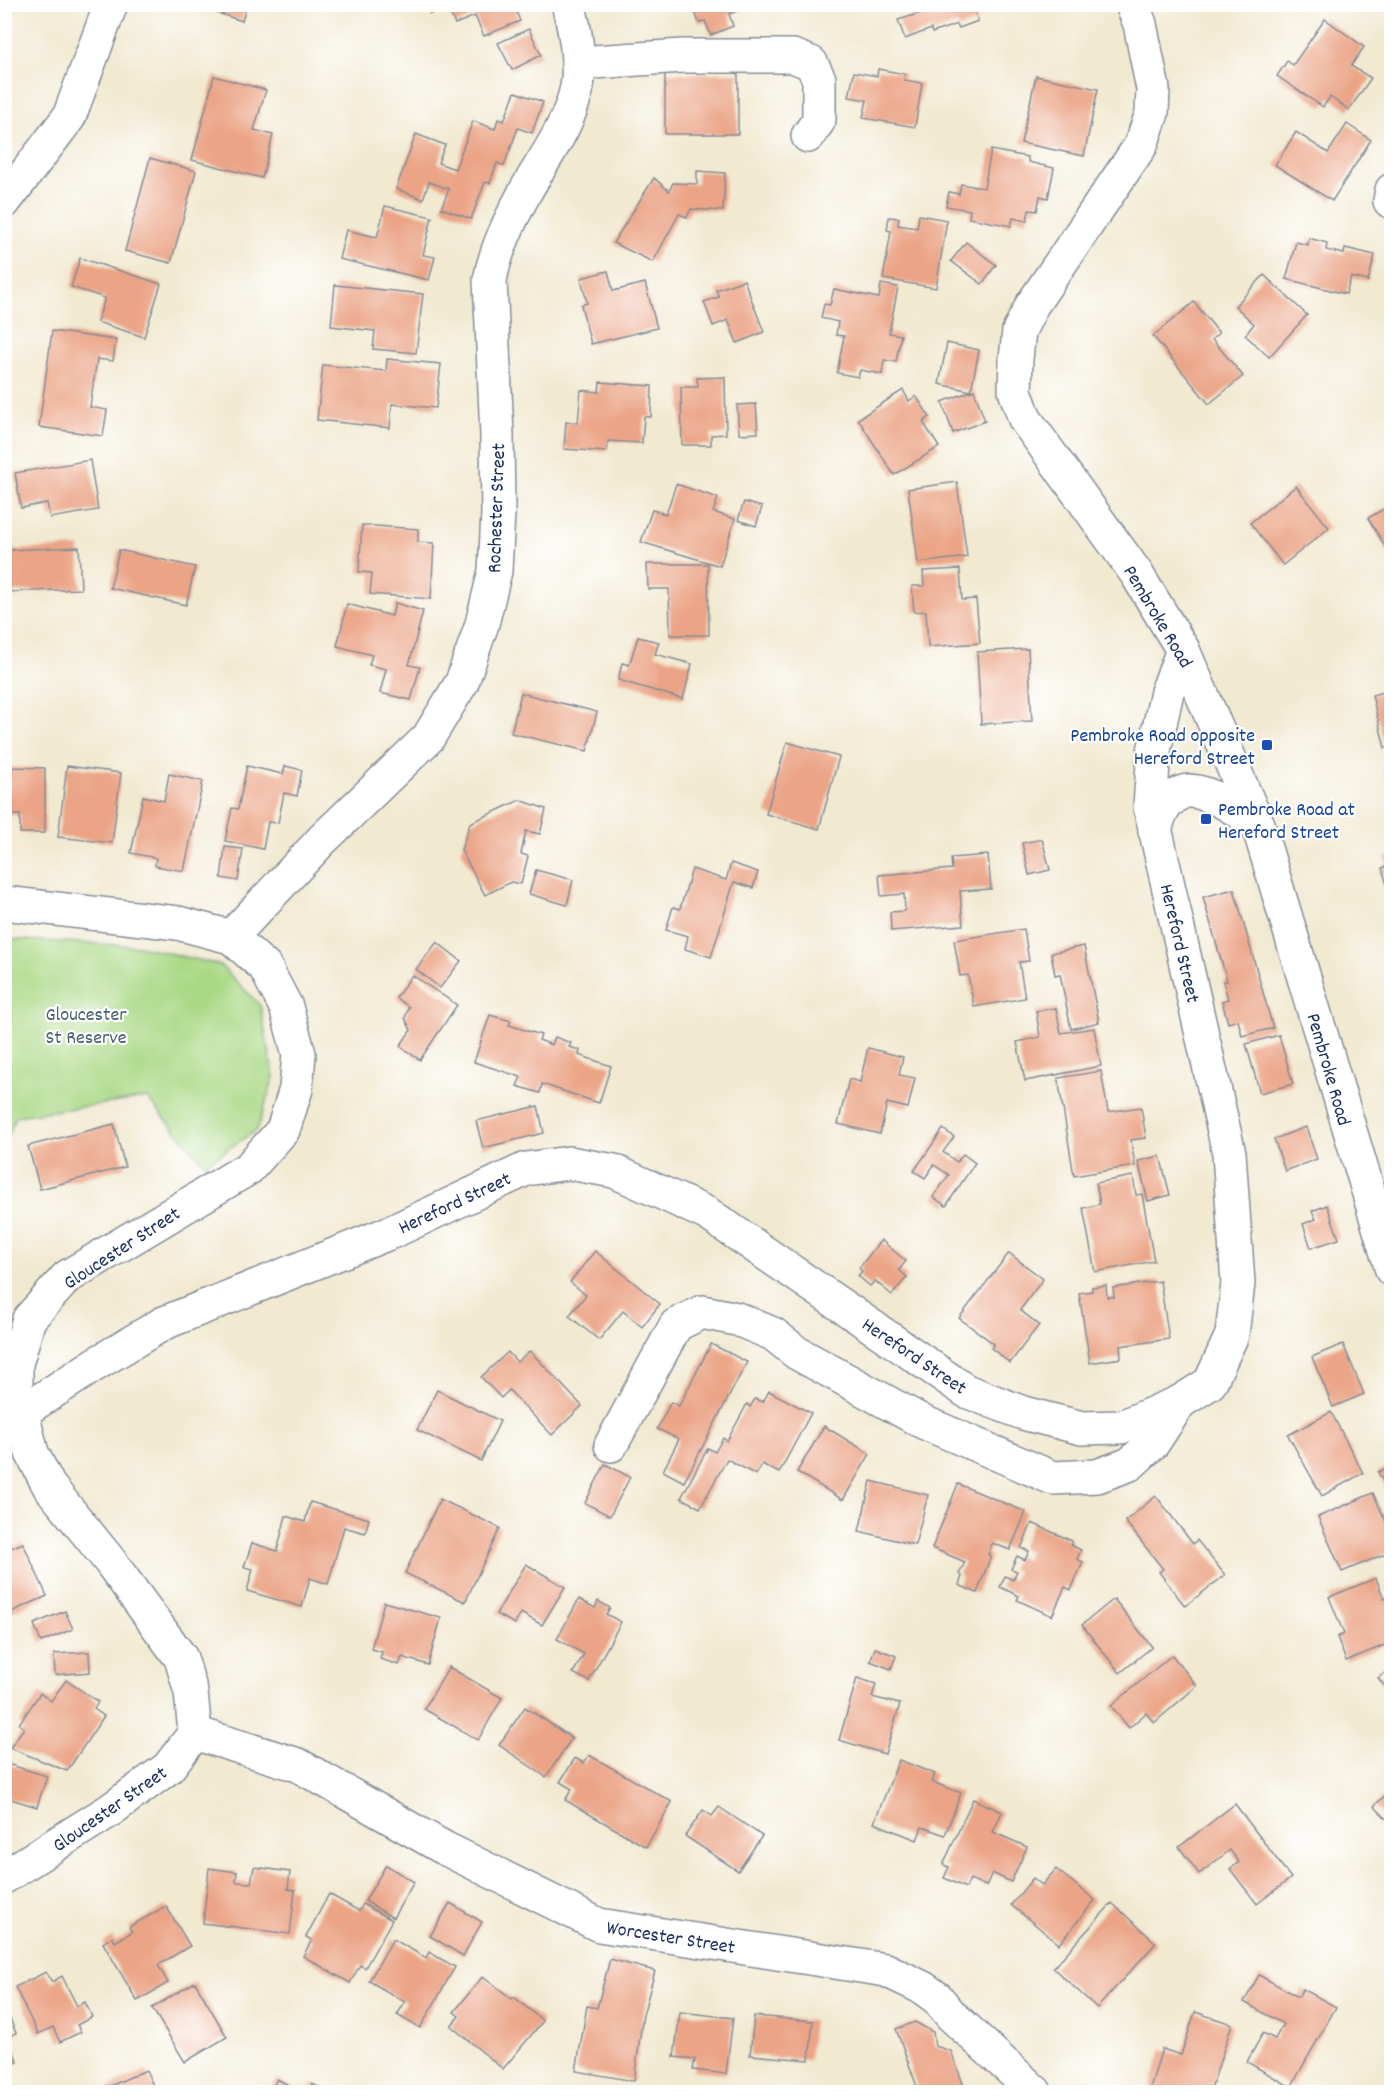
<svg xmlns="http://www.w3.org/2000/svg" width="1396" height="2097" viewBox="0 0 1396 2097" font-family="Dekko,sans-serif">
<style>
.green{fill:#aad986;stroke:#628472;stroke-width:1.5}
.building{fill:#eba486}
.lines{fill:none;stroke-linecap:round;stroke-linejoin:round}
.minor-casing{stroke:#868c97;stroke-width:36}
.minor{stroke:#fff;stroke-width:33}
.transit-dot{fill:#1a4fb4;stroke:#fff;stroke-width:2}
.labels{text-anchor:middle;stroke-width:4.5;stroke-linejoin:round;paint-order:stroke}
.street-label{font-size:20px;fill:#1b2f5e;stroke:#fff}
.transit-label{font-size:20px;fill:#164399;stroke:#fff;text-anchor:end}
.park-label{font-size:20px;fill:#46626a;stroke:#fff}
</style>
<rect width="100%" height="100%" fill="#fff"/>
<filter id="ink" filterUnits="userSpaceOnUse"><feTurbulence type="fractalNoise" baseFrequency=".0167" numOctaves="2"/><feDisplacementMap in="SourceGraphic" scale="12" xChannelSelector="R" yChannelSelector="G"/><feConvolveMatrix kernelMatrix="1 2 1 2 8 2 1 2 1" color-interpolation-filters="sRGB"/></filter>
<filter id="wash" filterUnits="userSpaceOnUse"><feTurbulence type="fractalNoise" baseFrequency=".008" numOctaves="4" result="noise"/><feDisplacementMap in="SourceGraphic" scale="24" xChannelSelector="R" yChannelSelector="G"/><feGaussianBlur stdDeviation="1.35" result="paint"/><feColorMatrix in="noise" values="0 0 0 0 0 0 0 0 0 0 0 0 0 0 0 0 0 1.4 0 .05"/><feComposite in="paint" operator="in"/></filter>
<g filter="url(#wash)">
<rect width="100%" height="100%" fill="#f1e9d0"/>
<!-- green -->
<polygon class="green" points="5,939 139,946 220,965 260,1005 274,1077 257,1130 205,1164 147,1098 16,1116 5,1143"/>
<g id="blocks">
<!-- building -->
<g class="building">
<polygon points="198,4 247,4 242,21 197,6"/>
<polygon points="426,4 513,4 520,21 484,36 475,16 455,24 447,7 430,14"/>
<polygon points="692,4 752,4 752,5 729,14 733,26 711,35 705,21 699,23"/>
<polygon points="919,4 982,4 982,5 973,8 978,21 959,28 957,24 932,33 931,29 905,39 898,20 921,13"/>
<polygon points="1325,19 1364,47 1351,66 1371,78 1349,110 1330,97 1323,107 1277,76 1287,61 1293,65"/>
<polygon points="529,29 541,55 512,70 498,43"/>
<polygon points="878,69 905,74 904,80 922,83 915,127 863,118 867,100 849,97 854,72 877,76"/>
<rect x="665" y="73" width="73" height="61"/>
<polygon points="214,76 266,90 254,130 273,135 262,178 192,160"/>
<polygon points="1036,76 1098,89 1084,156 1021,143"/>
<polygon points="515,92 543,102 532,133 518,128 504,166 497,163 490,183 485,182 471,219 441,208 449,189 429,182 423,199 396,189 416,134 445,145 438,163 455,169 473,121 495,129 498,119 504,121"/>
<polygon points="1347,124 1371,140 1332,201 1275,165 1296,132 1328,153"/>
<polygon points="991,150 1028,157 1028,162 1054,168 1048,198 1040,196 1037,211 1029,210 1027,221 1013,218 1011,226 969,218 970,210 946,206 949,192 959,194 961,184 984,188"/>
<polygon points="150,158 196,171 171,263 125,251"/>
<polygon points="697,171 725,173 723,211 691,209 687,217 679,214 653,262 613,243 654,178 669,191 673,183 697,184"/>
<polygon points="385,206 432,217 423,255 435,257 429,280 339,259 346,230 377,237"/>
<polygon points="919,215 947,220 936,288 883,279 891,231 887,230 889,217 899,218 898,225 917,228"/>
<polygon points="1309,238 1327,243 1326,250 1344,254 1345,248 1375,255 1368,281 1351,277 1346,294 1286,279 1296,242 1308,245"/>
<polygon points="966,242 996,265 982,284 951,261"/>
<polygon points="80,258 161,284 144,337 97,322 105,298 71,287"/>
<polygon points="608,271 613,291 645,283 657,328 591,344 581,305 587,303 581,278"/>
<polygon points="1264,275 1307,315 1269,357 1245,335 1254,324 1235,306"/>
<polygon points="744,280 764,332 737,343 728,320 713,326 704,302 719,297 716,290"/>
<polygon points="881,284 898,287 889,333 901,335 896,362 884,360 882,374 860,370 858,377 837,373 844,336 836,335 838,322 821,318 824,304 830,305 834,289 879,298"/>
<polygon points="335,285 423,294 416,353 373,349 375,331 331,326"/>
<polygon points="1194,302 1219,333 1212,339 1243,376 1209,404 1153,336"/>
<polygon points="52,331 116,340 113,361 97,359 90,407 107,410 103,436 39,427"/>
<polygon points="947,343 979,350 971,391 939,384"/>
<polygon points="387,359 441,364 436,408 392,404 390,428 317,420 323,365 386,371"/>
<polygon points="725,377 726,434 711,435 711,445 682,445 681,387 698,387 697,378"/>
<polygon points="600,382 652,386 651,417 644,417 642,443 608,441 607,452 564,449 566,422 578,423 581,390 599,392"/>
<polygon points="903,390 909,401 916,396 930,417 923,422 939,447 894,475 858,419"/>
<polygon points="974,390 985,421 953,433 942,402"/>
<polygon points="756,404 758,433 739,434 737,405"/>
<polygon points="90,460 98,510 50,518 47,503 21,508 15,473"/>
<polygon points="957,482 967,557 918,563 908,489"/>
<polygon points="676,484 718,498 713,512 735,519 720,566 641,542 652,510 666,514"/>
<polygon points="1296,486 1329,528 1283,565 1250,523"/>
<polygon points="744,502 762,507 756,526 738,520"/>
<polygon points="1392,504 1392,558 1368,518"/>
<polygon points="362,525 418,529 418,542 434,543 431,599 370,594 372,573 359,572"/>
<polygon points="79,547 81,589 10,592 9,550"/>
<polygon points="119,550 195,567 186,605 110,588"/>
<polygon points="647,564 708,564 709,635 670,635 669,589 648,589"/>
<polygon points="960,569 962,600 976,599 980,643 928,647 926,611 914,612 912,586 924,586 923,571"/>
<polygon points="395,603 423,611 409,665 420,667 411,700 380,693 386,669 369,665 372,655 337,646 347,604 392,616"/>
<polygon points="638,637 659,642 655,654 692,664 683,699 618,680 622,663 629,665"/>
<polygon points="1028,649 1032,721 981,724 977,652"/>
<polygon points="1392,684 1392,746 1385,748 1372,695 1388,691 1387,685"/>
<polygon points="521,693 597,712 587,751 511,733"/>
<polygon points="787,742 839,757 819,829 766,814"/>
<polygon points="4,744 9,744 9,767 45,768 45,833 20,833 20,815 4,815"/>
<polygon points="67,766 121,773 112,843 58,837"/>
<polygon points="247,766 283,774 285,766 302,770 297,796 284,793 278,823 268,822 263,849 225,841 232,808 238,809"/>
<polygon points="1392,771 1392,794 1390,794 1386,772"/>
<polygon points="169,774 203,781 184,871 155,866 156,858 131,853 143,796 164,801"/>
<polygon points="520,800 546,809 540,834 526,831 521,854 528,856 521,884 511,882 485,895 461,850 470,823"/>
<polygon points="1042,839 1050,870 1029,875 1022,843"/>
<polygon points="225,847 243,849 238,881 221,878"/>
<polygon points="988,855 991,889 960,891 963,925 891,931 890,912 905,911 904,894 881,896 879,875 952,869 951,858"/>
<polygon points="1392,855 1392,899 1391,899 1382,868 1388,866 1385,857"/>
<polygon points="731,863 758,872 753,888 734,882 711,957 685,949 688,936 666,930 673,907 680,909 692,869 726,880"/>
<polygon points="536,870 573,880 567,905 529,894"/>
<polygon points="1234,889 1273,1028 1242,1036 1238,1020 1228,1023 1222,1001 1228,999 1223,981 1227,981 1203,897"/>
<polygon points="1024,929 1029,961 1019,962 1025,998 974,1007 968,975 960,976 954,940"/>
<polygon points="437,942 461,961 440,988 416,969"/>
<polygon points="1084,946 1099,1022 1071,1029 1060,974 1055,975 1051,953"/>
<polygon points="412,975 457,1005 420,1060 400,1046 411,1030 405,1018 409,1007 396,998"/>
<polygon points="1056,1008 1061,1033 1094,1028 1101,1066 1025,1081 1017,1042 1040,1037 1036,1011"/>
<polygon points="490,1015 511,1021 509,1025 541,1035 539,1040 552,1045 555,1037 571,1043 569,1047 580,1050 579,1055 611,1066 599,1103 542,1084 540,1093 517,1086 521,1077 474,1062"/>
<polygon points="1279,1035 1293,1084 1260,1093 1246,1044"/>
<polygon points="868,1048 903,1057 899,1075 915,1078 908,1108 887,1103 880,1134 838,1124 849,1079 860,1082"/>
<polygon points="1101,1071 1108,1112 1141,1107 1146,1138 1131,1140 1135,1166 1074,1176 1058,1078"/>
<polygon points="538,1106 544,1133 483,1148 476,1121"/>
<polygon points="114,1124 125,1167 40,1189 28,1146"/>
<polygon points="1306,1127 1317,1159 1285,1171 1274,1139"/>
<polygon points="943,1129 954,1137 943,1152 957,1162 963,1154 975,1163 946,1206 933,1197 949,1175 934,1165 925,1178 914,1171"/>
<polygon points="1160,1156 1170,1195 1148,1201 1138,1161"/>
<polygon points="1133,1176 1136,1195 1142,1194 1154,1261 1095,1272 1083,1208 1100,1204 1096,1183"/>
<polygon points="1327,1205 1339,1239 1311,1248 1303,1224 1316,1219 1312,1211"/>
<polygon points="881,1240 906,1261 899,1270 907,1277 892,1295 875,1281 870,1286 858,1276 862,1271 859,1268"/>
<polygon points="595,1251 660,1304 642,1327 623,1311 599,1340 569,1316 586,1295 570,1282"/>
<polygon points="1009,1253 1043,1279 1020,1310 1039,1325 1010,1363 991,1348 994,1344 959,1318"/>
<polygon points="1160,1281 1169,1339 1120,1346 1121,1358 1090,1363 1079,1293 1092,1291 1092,1287 1106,1285 1107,1297 1114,1297 1113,1288"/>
<polygon points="711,1344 747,1362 684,1482 663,1471 679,1439 657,1429 671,1402 679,1406"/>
<polygon points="1343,1344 1364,1394 1333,1407 1312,1357"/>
<polygon points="530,1351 582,1406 552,1435 509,1390 501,1398 481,1377 508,1352 517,1362"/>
<polygon points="437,1390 500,1421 481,1461 417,1430"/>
<polygon points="769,1391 811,1413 779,1473 762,1464 756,1475 727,1459 700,1508 681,1498 708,1448 715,1452 723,1438 727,1441 747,1404 750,1407 755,1399 763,1402"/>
<polygon points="1331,1412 1363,1473 1322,1496 1288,1435"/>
<polygon points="824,1426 870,1454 843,1500 797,1472"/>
<polygon points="605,1464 630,1477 610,1516 585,1503"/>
<polygon points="1392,1465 1392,1498 1378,1472"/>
<polygon points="871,1481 928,1495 915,1545 859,1531"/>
<polygon points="958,1484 1026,1512 1010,1550 992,1543 988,1555 991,1556 977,1593 959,1585 962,1576 959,1574 965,1562 932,1548"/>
<polygon points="1373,1493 1392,1535 1392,1551 1342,1572 1318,1517"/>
<polygon points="1156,1496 1193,1544 1197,1540 1225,1575 1185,1606 1159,1572 1163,1569 1125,1521"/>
<polygon points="440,1499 500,1528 465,1602 405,1573"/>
<polygon points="310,1502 369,1519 365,1533 344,1527 328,1584 310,1578 302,1607 247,1591 253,1569 244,1567 252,1543 277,1551 286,1516 305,1522"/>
<polygon points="1032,1523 1072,1541 1071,1545 1081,1550 1077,1559 1083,1562 1071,1590 1065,1587 1052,1616 1017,1600 1019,1596 1000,1587 1005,1576 1013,1580 1017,1571 1011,1569 1017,1556 1025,1560 1029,1551 1021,1548"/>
<polygon points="23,1543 47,1596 4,1615 4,1551"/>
<polygon points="526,1564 565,1587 542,1625 521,1613 515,1624 496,1614"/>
<polygon points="1376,1578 1384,1599 1392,1596 1392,1642 1346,1661 1337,1637 1344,1634 1329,1597"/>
<polygon points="579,1599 595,1608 598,1601 610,1608 606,1614 621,1622 589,1681 573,1673 584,1654 557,1639"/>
<polygon points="1114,1599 1152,1647 1120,1673 1082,1625"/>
<polygon points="384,1602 441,1618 428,1665 402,1657 399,1665 380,1659 382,1652 371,1649"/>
<polygon points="65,1611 73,1629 41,1642 34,1624"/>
<polygon points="875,1648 896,1656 891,1669 870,1661"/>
<polygon points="89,1652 90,1672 55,1675 54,1654"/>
<polygon points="1172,1655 1197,1686 1154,1723 1146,1713 1129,1728 1111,1706"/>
<polygon points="449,1667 502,1698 478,1740 424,1709"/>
<polygon points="1392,1668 1392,1695 1378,1678"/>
<polygon points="857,1678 876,1684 872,1697 900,1704 885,1754 839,1740"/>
<polygon points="66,1680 98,1702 94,1709 104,1716 67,1771 10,1748 24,1728 19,1724 40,1693 51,1701"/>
<polygon points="525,1707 572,1738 546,1777 499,1745"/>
<polygon points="589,1755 672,1802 646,1847 565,1800 572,1789 560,1782 575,1758 584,1763"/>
<polygon points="899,1760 935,1774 932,1782 961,1793 945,1835 922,1827 917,1840 874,1823"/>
<polygon points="4,1763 47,1776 37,1807 4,1797"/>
<polygon points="1392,1789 1392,1824 1374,1806"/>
<polygon points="973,1799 1002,1812 993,1832 1027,1847 1011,1882 992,1873 986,1886 970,1879 966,1888 944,1878 949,1867 943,1865"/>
<polygon points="1235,1804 1291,1878 1257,1904 1230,1869 1239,1862 1230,1850 1199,1874 1179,1847"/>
<polygon points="719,1807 762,1836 738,1871 685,1836 703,1810 712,1816"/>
<polygon points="386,1865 414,1882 393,1918 365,1901"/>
<polygon points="254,1867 290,1872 288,1889 295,1890 290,1934 203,1923 209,1868 237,1872 236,1882 251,1883"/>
<polygon points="1056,1869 1095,1900 1059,1944 1011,1905 1033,1878 1042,1885"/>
<polygon points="329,1894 359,1911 363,1904 392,1920 365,1968 360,1965 350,1983 303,1956 312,1940 306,1937"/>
<polygon points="450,1903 482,1922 463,1956 430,1936"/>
<polygon points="1112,1903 1156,1943 1097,2008 1053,1968"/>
<polygon points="166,1906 190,1946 158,1965 168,1983 137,2001 103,1943 112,1937 115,1942 132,1932 129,1927"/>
<polygon points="393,1939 426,1958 429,1952 455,1967 420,2028 397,2015 405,2002 369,1981"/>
<polygon points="610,1959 655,1971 643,2015 634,2081 576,2071 587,2006 597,2008"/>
<polygon points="46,1972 52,1982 62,1976 77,2006 85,2002 92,2017 77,2025 81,2032 60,2042 53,2027 38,2034 15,1987"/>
<polygon points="1259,1975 1298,1997 1303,1989 1336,2007 1291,2087 1247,2062 1263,2033 1275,2039 1283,2024 1244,2002"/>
<polygon points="483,1976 512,1999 514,1997 543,2021 503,2069 451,2026 459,2016 454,2012"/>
<polygon points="195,1982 227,2037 185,2062 152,2008"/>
<polygon points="680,2012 733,2018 726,2074 693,2070 695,2059 674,2057"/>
<polygon points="1195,2012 1232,2024 1210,2092 1158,2092 1159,2091 1150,2088 1162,2049 1181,2055"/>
<polygon points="8,2014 16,2033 7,2037 18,2062 4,2067 4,2016"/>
<polygon points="754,2016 813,2021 809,2060 750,2055"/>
<polygon points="915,2022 933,2032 935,2046 951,2051 966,2092 919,2092 896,2029"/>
<polygon points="146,2070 156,2092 110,2092 108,2087"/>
<polygon points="277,2079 302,2092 270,2092"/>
<polygon points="312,2084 329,2092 307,2092"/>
</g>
</g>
</g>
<g filter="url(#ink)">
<use href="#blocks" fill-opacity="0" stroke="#868c97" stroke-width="1.5"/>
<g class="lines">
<defs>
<g id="minor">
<polyline points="1132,4 1140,24 1153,89 1152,113 1141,145 1032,305 1019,331 1016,359 1015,391 1025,419 1136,573 1183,650 1258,825 1392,1270"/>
<polyline points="578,63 683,56 793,56 811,63 819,79 819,120 808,136"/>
<polyline points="1390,201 1392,190"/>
<polyline points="4,202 69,117 111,4"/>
<path d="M1155,831C1157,825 1158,818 1161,813C1166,803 1179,790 1190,791C1213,792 1240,812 1258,825"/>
<polyline points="4,903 178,923 231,937 265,967 286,1007 299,1054 296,1089 283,1130 249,1168 67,1277 29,1319 16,1364 16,1389 32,1453 49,1486 109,1560 181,1658 191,1692 195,1733 168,1768 109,1811 4,1877"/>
<path d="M231,937L323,839L428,738L462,682L482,624L495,571L498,513L497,435L490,280C496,249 509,222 524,194C543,159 569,127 577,87C581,64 575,27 568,4"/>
<polyline points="22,1412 99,1362 164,1323 394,1231 526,1169 569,1163 614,1171 708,1214 966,1391 1023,1413 1082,1428 1121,1427 1180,1402 1210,1383 1232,1335 1238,1283 1229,1153 1150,806 1154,751 1167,692 1183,650"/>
<polyline points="611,1445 676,1325 702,1312 737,1319 773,1334 797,1353 923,1422 1053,1478 1097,1476 1130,1464 1153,1443 1180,1402"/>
<polyline points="195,1733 298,1765 444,1848 599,1925 886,1970 923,1988 937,1998 951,2015 1035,2092"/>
</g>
</defs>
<!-- minor casing -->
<use href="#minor" class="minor-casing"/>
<!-- minor -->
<use href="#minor" class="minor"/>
</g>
</g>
<!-- markers -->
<g class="transit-dot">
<rect x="1261" y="739" width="12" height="12" rx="3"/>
<rect x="1200" y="813" width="12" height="12" rx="3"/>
</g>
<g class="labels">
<!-- street labels -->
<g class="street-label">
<text transform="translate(495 508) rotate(-88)" y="7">Rochester Street</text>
<text transform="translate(1159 616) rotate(59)" y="7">Pembroke Road</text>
<text transform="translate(1181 943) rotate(77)" y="7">Hereford Street</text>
<text transform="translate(1330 1069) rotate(74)" y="7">Pembroke Road</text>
<text transform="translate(454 1202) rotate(-25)" y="7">Hereford Street</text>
<text transform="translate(121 1247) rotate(-33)" y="7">Gloucester Street</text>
<text transform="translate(915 1355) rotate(34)" y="7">Hereford Street</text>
<text transform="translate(109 1808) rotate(-35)" y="7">Gloucester Street</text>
<text transform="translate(671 1936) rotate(9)" y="7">Worcester Street</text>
</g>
<!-- transit labels -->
<g class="transit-label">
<text x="1255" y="741">Pembroke Road opposite<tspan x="1255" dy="23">Hereford Street</tspan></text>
<text x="1218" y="815" text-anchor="start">Pembroke Road at<tspan x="1218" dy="23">Hereford Street</tspan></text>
</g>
<!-- park labels -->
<g class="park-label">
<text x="86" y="1020">Gloucester<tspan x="86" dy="23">St Reserve</tspan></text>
</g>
</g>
<!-- margin -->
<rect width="1396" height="2097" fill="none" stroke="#fff" stroke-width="24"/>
</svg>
